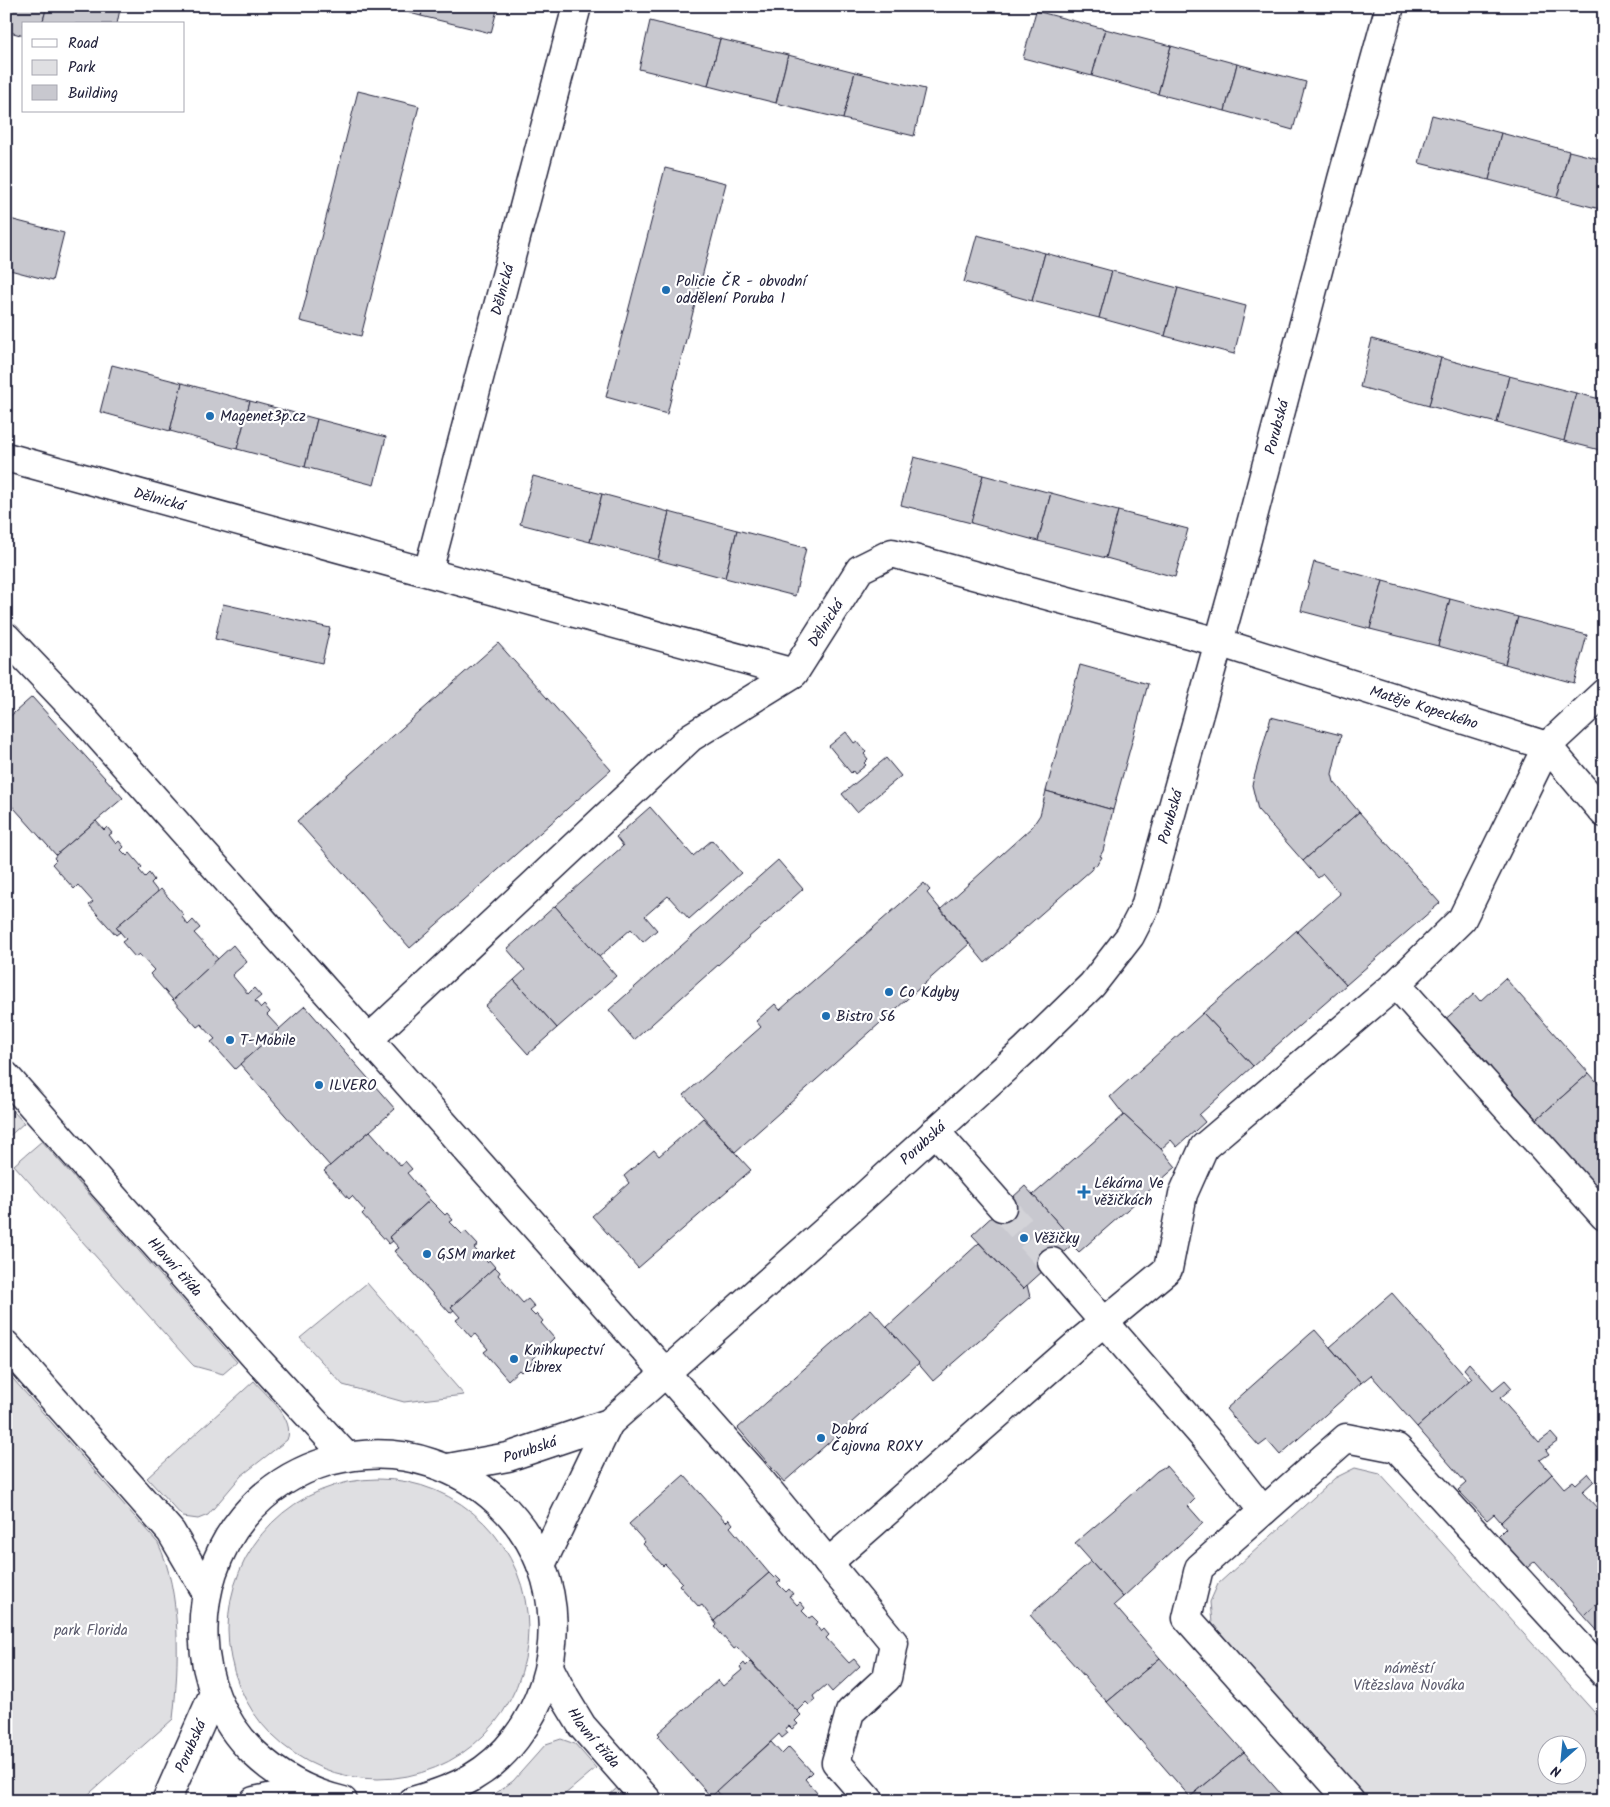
<svg xmlns="http://www.w3.org/2000/svg" width="1610" height="1807" viewBox="0 0 1610 1807" font-family="Kalam,sans-serif">
<style>
.green{fill:#dfdfe2;stroke:#80808e;fill-rule:evenodd}
.building{fill:#c8c8cf;stroke:#22223b}
.lines{fill:none;stroke-linecap:round;stroke-linejoin:round}
.minor-tunnel{stroke:#d3d3d8;stroke-width:28;stroke-dasharray:28 14;stroke-linecap:butt}
.minor-casing{stroke:#22223b;stroke-width:31}
.minor{stroke:#fff;stroke-width:28}
.poi-dot{fill:#1f6fb2;stroke:#fff;stroke-width:2}
.labels{text-anchor:middle;stroke-width:4.5;stroke-linejoin:round;paint-order:stroke}
.poi-label{font-size:15px;fill:#22223b;stroke:#fff;text-anchor:start}
.street-label{font-size:15px;fill:#22223b;stroke:#fff}
.park-label{font-size:15px;fill:#5b5b6d;stroke:#fff}
</style>
<rect width="100%" height="100%" fill="#fff"/>
<filter id="ink" filterUnits="userSpaceOnUse"><feTurbulence type="fractalNoise" baseFrequency=".02" numOctaves="2"/><feDisplacementMap in="SourceGraphic" scale="10" xChannelSelector="R" yChannelSelector="G"/><feConvolveMatrix kernelMatrix="1 2 1 2 8 2 1 2 1" color-interpolation-filters="sRGB"/></filter>
<g filter="url(#ink)">
<!-- green -->
<g class="green">
<polygon points="6,1103 24,1123 6,1139"/>
<polygon points="42,1141 237,1362 223,1374 194,1366 191,1363 14,1165"/>
<polygon points="367,1283 464,1395 404,1402 343,1385 300,1338"/>
<path d="M6,1371L158,1543C182,1592 179,1666 173,1719L81,1801H6Z"/>
<path d="M254,1381C267,1396 296,1419 287,1440L241,1476L208,1515L198,1519L183,1517L147,1478Z"/>
<path d="M1355,1468L1380,1474L1604,1723V1801H1365L1212,1623L1210,1602L1218,1584L1335,1478ZM1548,1744H1578V1774H1548Z"/>
<circle cx="378" cy="1629" r="150"/>
<polygon points="561,1739 575,1744 596,1768 557,1801 485,1801 513,1781 546,1744"/>
<polygon points="618,1787 630,1801 603,1801"/>
</g>
<!-- building -->
<g class="building">
<polygon points="6,6 47,6 42,24 24,24 24,36 6,31"/>
<polygon points="47,6 109,6 120,9 117,24 42,24"/>
<polygon points="383,6 424,6 421,16"/>
<polygon points="424,6 498,6 491,33 421,16"/>
<polygon points="1036,11 1105,29 1092,76 1023,58"/>
<polygon points="650,21 720,39 708,86 639,69"/>
<polygon points="1105,29 1171,46 1158,94 1092,76"/>
<polygon points="720,39 788,55 776,103 708,86"/>
<polygon points="1171,46 1237,64 1225,111 1158,94"/>
<polygon points="788,55 855,72 843,119 776,103"/>
<polygon points="1237,64 1306,82 1293,130 1225,111"/>
<polygon points="855,72 925,89 914,136 843,119"/>
<polygon points="358,91 419,106 361,336 300,321"/>
<polygon points="1432,115 1501,133 1489,180 1419,163"/>
<polygon points="1501,133 1569,151 1557,198 1489,180"/>
<polygon points="1569,151 1604,160 1604,210 1557,198"/>
<polygon points="665,168 726,183 667,414 606,397"/>
<polygon points="6,218 64,233 52,281 6,269"/>
<polygon points="977,235 1045,253 1032,301 964,282"/>
<polygon points="1045,253 1112,271 1099,318 1032,301"/>
<polygon points="1112,271 1178,288 1165,336 1099,318"/>
<polygon points="1178,288 1246,306 1234,354 1165,336"/>
<polygon points="1372,339 1441,358 1429,406 1360,387"/>
<polygon points="1441,358 1509,376 1497,423 1429,406"/>
<polygon points="112,365 182,383 170,431 100,412"/>
<polygon points="1509,376 1576,393 1564,441 1497,423"/>
<polygon points="182,383 250,401 237,449 170,431"/>
<polygon points="1576,393 1604,400 1604,451 1564,441"/>
<polygon points="250,401 317,419 305,467 237,449"/>
<polygon points="317,419 386,437 374,485 305,467"/>
<polygon points="914,457 983,475 971,523 901,505"/>
<polygon points="983,475 1051,493 1038,541 971,523"/>
<polygon points="533,476 602,494 590,542 520,524"/>
<polygon points="1051,493 1118,511 1106,558 1038,541"/>
<polygon points="602,494 669,512 658,560 590,542"/>
<polygon points="1118,511 1188,529 1175,577 1106,558"/>
<polygon points="669,512 737,530 725,578 658,560"/>
<polygon points="737,530 806,548 795,596 725,578"/>
<polygon points="1314,562 1383,581 1370,629 1301,611"/>
<polygon points="1383,581 1450,599 1438,646 1370,629"/>
<polygon points="1450,599 1518,617 1505,664 1438,646"/>
<polygon points="223,604 330,628 322,663 215,639"/>
<polygon points="1518,617 1587,635 1574,683 1505,664"/>
<polygon points="498,643 611,770 410,948 297,821"/>
<polygon points="1080,665 1148,684 1113,810 1046,791"/>
<polygon points="32,697 123,798 56,855 6,799 6,720"/>
<polygon points="1271,717 1341,735 1332,774 1334,782 1359,812 1303,861 1258,810 1252,785"/>
<polygon points="846,732 854,743 857,741 866,752 864,754 868,759 864,763 866,765 855,774 853,771 851,773 829,746"/>
<polygon points="886,758 901,776 857,812 842,794"/>
<polygon points="1046,791 1113,810 1103,851 1100,856 1102,857 1096,866 1094,865 1091,870 985,963 941,909 1032,827 1040,815"/>
<polygon points="650,807 693,856 712,840 741,873 689,919 668,896 645,916 657,930 643,942 631,929 599,957 555,906 623,846 616,837"/>
<polygon points="1359,812 1440,903 1346,985 1297,932 1340,894 1323,874 1318,878 1303,861"/>
<polygon points="96,821 104,830 107,827 112,833 109,835 116,844 119,841 124,847 121,850 127,856 130,853 142,867 139,870 145,877 149,873 154,880 151,883 158,892 116,927 120,932 116,935 89,905 93,902 78,885 74,889 52,864 56,860 54,858 56,855"/>
<polygon points="778,860 803,889 634,1040 609,1010"/>
<polygon points="924,883 930,890 927,893 969,944 735,1152 684,1095 761,1027 756,1021 775,1004 780,1010"/>
<polygon points="161,889 184,915 182,917 188,925 193,920 200,928 194,933 218,959 173,1000 150,974 154,970 139,954 135,957 122,942 126,939 116,927"/>
<polygon points="555,906 616,976 557,1028 514,980 525,970 507,949"/>
<polygon points="1297,930 1297,932 1346,985 1253,1066 1203,1013"/>
<polygon points="233,945 247,962 232,975 248,994 254,988 261,996 255,1001 261,1008 264,1005 270,1012 267,1015 280,1029 235,1069 211,1042 215,1039 201,1024 197,1027 173,1000"/>
<polygon points="1505,978 1589,1073 1537,1119 1500,1077 1498,1078 1490,1069 1491,1067 1453,1025 1449,1030 1442,1022 1474,994 1480,1001"/>
<polygon points="514,980 557,1028 528,1054 485,1006"/>
<polygon points="305,1006 395,1109 330,1166 240,1064"/>
<polygon points="1203,1013 1253,1066 1199,1115 1205,1122 1177,1147 1171,1140 1161,1149 1124,1115 1110,1097"/>
<polygon points="1589,1073 1604,1090 1604,1194 1583,1171 1582,1172 1537,1119"/>
<polygon points="1124,1115 1161,1149 1176,1167 1079,1252 1072,1245 1075,1242 1033,1195"/>
<polygon points="703,1118 751,1170 638,1268 592,1216 629,1183 624,1176 654,1150 659,1156"/>
<polygon points="370,1131 401,1166 405,1161 412,1169 407,1173 430,1200 389,1237 393,1241 389,1244 362,1214 365,1211 352,1196 349,1199 324,1171"/>
<polygon points="1025,1186 1075,1242 1023,1289 972,1235"/>
<polygon points="430,1200 445,1215 447,1213 453,1220 450,1222 462,1234 465,1231 478,1245 474,1248 487,1262 489,1260 495,1267 451,1307 454,1310 450,1313 394,1251 399,1248 389,1237"/>
<polygon points="979,1243 1023,1289 1027,1285 1030,1297 933,1381 887,1327"/>
<polygon points="495,1267 500,1272 498,1275 523,1303 528,1299 535,1307 530,1311 535,1316 537,1314 543,1321 541,1323 554,1338 532,1359 534,1361 521,1372 519,1370 508,1380 484,1352 488,1349 475,1334 471,1337 456,1320 460,1317 451,1307"/>
<polygon points="1392,1293 1469,1381 1417,1427 1371,1375 1361,1383 1330,1347"/>
<polygon points="871,1309 919,1363 784,1482 738,1428"/>
<polygon points="1315,1330 1361,1383 1280,1455 1267,1440 1259,1446 1226,1409 1310,1334"/>
<polygon points="1469,1363 1493,1390 1505,1380 1512,1388 1500,1398 1539,1442 1551,1433 1558,1441 1546,1450 1549,1454 1540,1460 1552,1474 1501,1522 1494,1514 1487,1520 1458,1490 1466,1483 1417,1427 1472,1378 1464,1369"/>
<polygon points="1166,1466 1195,1499 1188,1506 1203,1523 1123,1597 1075,1543 1114,1510 1157,1471"/>
<polygon points="1588,1473 1594,1481 1582,1492 1604,1515 1604,1598 1584,1616 1535,1561 1527,1568 1498,1536 1506,1528 1501,1522 1552,1474 1564,1488 1573,1481 1576,1484"/>
<polygon points="684,1475 726,1522 729,1519 733,1524 730,1527 769,1573 714,1621 702,1605 699,1607 679,1585 682,1582 665,1564 663,1566 643,1544 645,1542 629,1524"/>
<polygon points="1091,1561 1123,1597 1114,1605 1160,1658 1107,1702 1030,1615"/>
<polygon points="769,1573 774,1578 776,1576 781,1581 777,1583 786,1592 789,1589 793,1594 789,1596 797,1605 800,1602 805,1608 802,1611 809,1618 812,1616 818,1622 815,1624 821,1632 824,1629 829,1635 826,1638 849,1663 854,1659 860,1666 832,1692 826,1685 813,1696 815,1700 809,1705 806,1702 797,1711 737,1647 734,1649 715,1627 717,1625 714,1621"/>
<polygon points="1604,1598 1604,1638 1584,1616"/>
<polygon points="1160,1658 1244,1752 1190,1797 1107,1702"/>
<polygon points="750,1662 801,1715 795,1721 798,1724 792,1729 789,1726 785,1729 788,1733 782,1738 779,1734 711,1797 658,1737 660,1735 658,1733 718,1680 723,1686 742,1670 740,1667 744,1663 746,1666"/>
<polygon points="771,1742 782,1754 789,1747 812,1772 805,1779 824,1801 725,1801 717,1791"/>
<polygon points="1244,1752 1287,1801 1193,1801 1190,1797"/>
</g>
<g class="lines">
<!-- minor-tunnel -->
<polyline class="minor-tunnel" points="1002,1207 1052,1262"/>
<defs>
<g id="minor">
<path id="s1" d="M6,457L794,673L860,569L892,553L1218,642L1547,746L1604,813"/>
<path id="s2" d="M428,572L577,6"/>
<polyline points="6,637 81,716 751,1469 894,1643 887,1678 850,1712 836,1762 870,1801"/>
<polyline points="1396,984 1604,1216"/>
<polyline points="369,1039 691,737 794,673"/>
<path id="s3" d="M6,1076L256,1358L346,1456"/>
<polyline points="935,1131 1002,1207"/>
<polyline points="1052,1262 1212,1446 1263,1511"/>
<polyline points="6,1345 171,1532 206,1592"/>
<path id="s4" d="M448,1468L508,1457L609,1423L858,1202L1026,1049L1092,985L1130,936L1145,907L1236,581L1342,179L1390,6"/>
<polyline points="828,1563 1081,1341 1168,1269 1183,1194 1204,1147 1396,984 1462,919 1547,746 1604,693"/>
<polyline points="541,1565 609,1423"/>
<path id="s5" d="M549,1667L565,1698L582,1726L648,1801"/>
<path id="s6" d="M166,1801L214,1693"/>
<polyline points="254,1801 308,1790"/>
<path d="M343,1801C309,1793 278,1776 253,1752C189,1690 188,1583 244,1516C267,1489 295,1471 329,1461C363,1452 398,1452 431,1463C481,1479 522,1516 541,1565C571,1640 542,1737 471,1778C452,1789 434,1795 413,1801"/>
<polyline points="1350,1801 1187,1618 1199,1568 1346,1438 1397,1448 1604,1673"/>
</g>
</defs>
<!-- minor casing -->
<use href="#minor" class="minor-casing"/>
<!-- minor -->
<use href="#minor" class="minor"/>
</g>
</g>
<!-- markers -->
<g class="poi-dot">
<circle cx="666" cy="290" r="5"/>
<circle cx="210" cy="416" r="5"/>
<circle cx="889" cy="992" r="5"/>
<circle cx="826" cy="1016" r="5"/>
<circle cx="230" cy="1040" r="5"/>
<circle cx="319" cy="1085" r="5"/>
<path d="M1081.5 1184.5h5v5h5v5h-5v5h-5v-5h-5v-5h5z"/>
<circle cx="1024" cy="1238" r="5"/>
<circle cx="427" cy="1254" r="5"/>
<circle cx="514" cy="1359" r="5"/>
<circle cx="821" cy="1438" r="5"/>
</g>
<g class="labels">
<!-- poi labels -->
<g class="poi-label">
<text x="676" y="286">Policie ČR - obvodní<tspan x="676" dy="17">oddělení Poruba 1</tspan></text>
<text x="220" y="421">Magenet3p.cz</text>
<text x="899" y="997">Co Kdyby</text>
<text x="836" y="1021">Bistro 56</text>
<text x="240" y="1045">T-Mobile</text>
<text x="329" y="1090">ILVERO</text>
<text x="1094" y="1188">Lékárna Ve<tspan x="1094" dy="17">věžičkách</tspan></text>
<text x="1034" y="1243">Věžičky</text>
<text x="437" y="1259">GSM market</text>
<text x="524" y="1355">Knihkupectví<tspan x="524" dy="17">Librex</tspan></text>
<text x="831" y="1434">Dobrá<tspan x="831" dy="17">Čajovna ROXY</tspan></text>
</g>
<!-- street labels -->
<g class="street-label">
<text dy="5" stroke="none"><textPath href="#s2" startOffset="292">Dělnická</textPath></text>
<text dy="5" stroke="none"><textPath href="#s4" startOffset="1412">Porubská</textPath></text>
<text dy="5" stroke="none"><textPath href="#s1" startOffset="159">Dělnická</textPath></text>
<text dy="5" stroke="none"><textPath href="#s1" startOffset="876">Dělnická</textPath></text>
<text dy="5" stroke="none"><textPath href="#s1" startOffset="1530">Matěje Kopeckého</textPath></text>
<text dy="5" stroke="none"><textPath href="#s4" startOffset="1008">Porubská</textPath></text>
<text dy="5" stroke="none"><textPath href="#s4" startOffset="588">Porubská</textPath></text>
<text dy="5" stroke="none"><textPath href="#s3" startOffset="255">Hlavní třída</textPath></text>
<text dy="5" stroke="none"><textPath href="#s4" startOffset="84">Porubská</textPath></text>
<text dy="5" stroke="none"><textPath href="#s5" startOffset="84">Hlavní třída</textPath></text>
<text dy="5" stroke="none"><textPath href="#s6" startOffset="60">Porubská</textPath></text>
</g>
<!-- park labels -->
<g class="park-label">
<text x="91" y="1635">park Florida</text>
<text x="1409" y="1673">náměstí<tspan x="1409" dy="17">Vítězslava Nováka</tspan></text>
</g>
</g>
<!-- margin -->
<rect width="1610" height="1807" fill="none" stroke="#fff" stroke-width="25"/>
<rect x="12" y="12" width="1585" height="1782" fill="none" stroke="#22223b" stroke-width="2" filter="url(#ink)"/>
<!-- legend -->
<rect x="22" y="22" width="162" height="90" fill="#ffffff" stroke="#a7a7b1"/>
<rect x="32" y="39" width="25" height="8" fill="#ffffff" stroke="#a7a7b1"/>
<text x="68" y="48" font-size="15" fill="#22223b">Road</text>
<rect x="32" y="60" width="25" height="15" fill="#dfdfe2" stroke="#a7a7b1"/>
<text x="68" y="72" font-size="15" fill="#22223b">Park</text>
<rect x="32" y="85" width="25" height="15" fill="#c8c8cf" stroke="#a7a7b1"/>
<text x="68" y="98" font-size="15" fill="#22223b">Building</text>
<!-- north arrow -->
<g transform="translate(1562 1760) rotate(207)"><circle r="24" fill="#ffffff" stroke="#a7a7b1"/>
<path d="M0-4L9 19L0 12L-9 19Z" fill="#1f6fb2"/>
<text y="-8" font-size="14" font-weight="bold" text-anchor="middle" fill="#22223b">N</text>
</g>
</svg>
